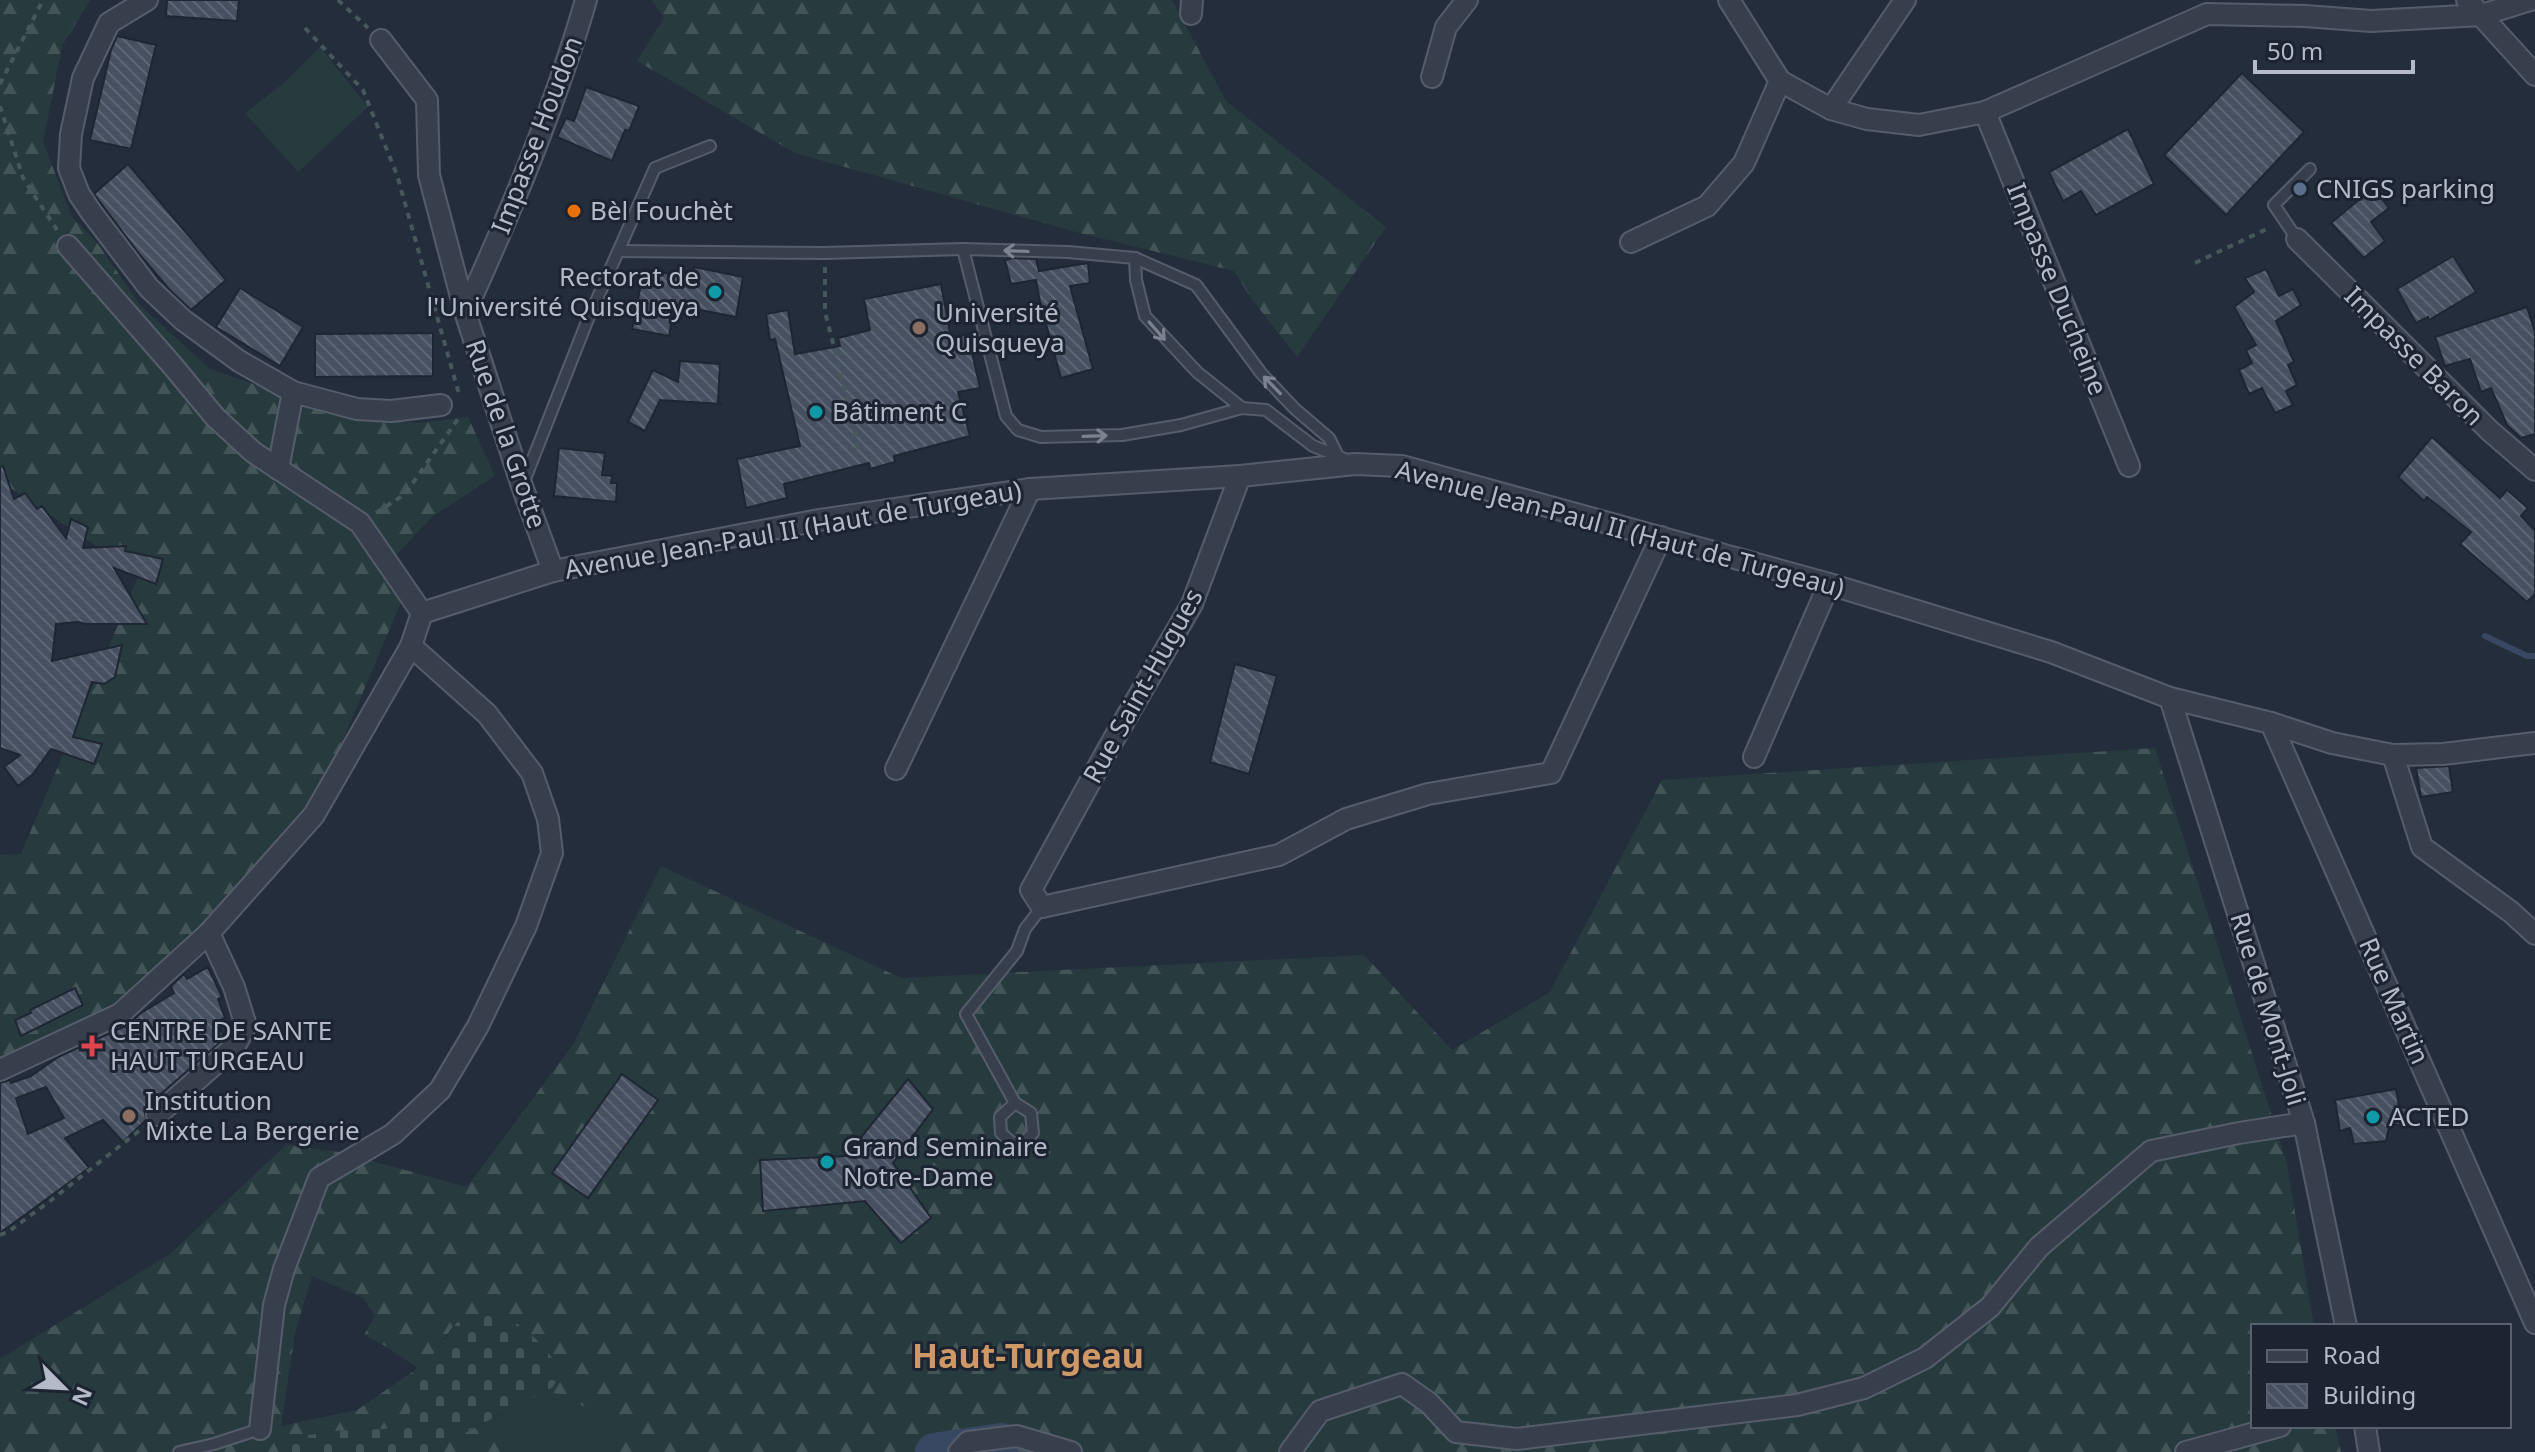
<svg xmlns="http://www.w3.org/2000/svg" width="2535" height="1452" viewBox="0 0 2535 1452" font-family="'Noto Sans',sans-serif">
<style>
.forest{fill:url(#forest-firs);fill-rule:evenodd}
.cemetery{fill:url(#cemetery-stones)}
.pitch{fill:#273b3e}
.lines{fill:none;stroke-linecap:round;stroke-linejoin:round}
.stream{stroke:#394862;stroke-width:6}
.river{stroke:#394862;stroke-width:38}
.building{fill:url(#building-back-hatch);stroke:#1f2633;stroke-width:2;fill-rule:evenodd}
.service-casing{stroke:#565d6a;stroke-width:14}
.minor-casing{stroke:#565d6a;stroke-width:24}
.path{stroke:#46585c;stroke-width:4;stroke-dasharray:6 6;stroke-linecap:butt}
.service{stroke:#383f4c;stroke-width:10}
.minor{stroke:#383f4c;stroke-width:20}
.oneway{stroke:#7c8390}
.service-dot{fill:#5c6f8a;stroke:#1d2431;stroke-width:3}
.food-dot{fill:#e8710a;stroke:#1d2431;stroke-width:3}
.culture-dot{fill:#0f9aa8;stroke:#1d2431;stroke-width:3}
.education-dot{fill:#8d6e63;stroke:#1d2431;stroke-width:3}
.health-dot{fill:#e0444e;stroke:#1d2431;stroke-width:3}
.labels{text-anchor:middle;stroke-width:6;stroke-linejoin:round;paint-order:stroke}
.street-label{font-size:26px;fill:#b4bac7;stroke:#1d2431}
.poi-label{font-size:26px;fill:#b4bac7;stroke:#1d2431;text-anchor:start}
.district-label{font-size:34px;font-weight:bold;fill:#cf9867;stroke:#1d2431}
</style>
<defs>
<pattern id="forest-firs" width="22" height="20" patternUnits="userSpaceOnUse" patternTransform="scale(2)"><rect width="22" height="20" fill="#273b3e"/><path d="M5 1l3.5 6h-7zM16 11l3.5 6h-7z" fill="#445558"/></pattern>
<pattern id="cemetery-stones" width="16" height="16" patternUnits="userSpaceOnUse" patternTransform="scale(2)"><rect width="16" height="16" fill="#273b3e"/><path d="M2 7V4a2 2 0 0 1 4 0v3zM10 15v-3a2 2 0 0 1 4 0v3z" fill="#445558"/></pattern>
<pattern id="building-back-hatch" width="6" height="6" patternUnits="userSpaceOnUse" patternTransform="scale(2)"><rect width="6" height="6" fill="#465060"/><path d="M-1 5l2 2M0 0l6 6M5-1l2 2" fill="none" stroke="#5e6775"/></pattern>
</defs>
<rect width="100%" height="100%" fill="#242d3b"/>
<!-- forest -->
<g class="forest">
<polygon points="0,0 90,0 62,46 43,142 72,217 98,244 141,306 210,369 357,420 420,423 468,417 495,476 433,516 398,553 377,567 401,602 326,780 199,945 94,1025 0,1063 0,855 21,854 139,575 0,481"/>
<polygon points="652,0 1172,0 1226,101 1386,227 1297,357 1251,298 1234,271 1076,232 795,153 637,61 664,18"/>
<path d="M2155,748L2287,1164L2314,1326H2253V1426H2335L2341,1452H603L615,1421L518,1409L502,1452H428L527,1401L473,1330L456,1322L420,1374L406,1428L334,1431L273,1441L279,1452H0V1359L170,1254L286,1145L339,1152L467,1187L574,1043L661,866L901,978L1364,955L1452,1050L1550,992L1662,780ZM312,1276L363,1298L375,1316L364,1335L385,1346L418,1368L357,1410L281,1426L295,1333Z"/>
</g>
<!-- cemetery -->
<path class="cemetery" d="M483,1310C522,1319 539,1340 562,1371L553,1387L428,1452H279L273,1441L334,1431L406,1428L420,1374L457,1322L473,1330Z"/>
<!-- pitch -->
<g class="pitch">
<polygon points="320,47 368,107 298,172 245,113 285,82"/>
<polygon points="555,1393 615,1421 603,1452 502,1452 518,1409"/>
</g>
<g class="lines">
<!-- stream -->
<polyline class="stream" points="2485,636 2527,656 2535,656"/>
<!-- river -->
<polyline class="river" points="934,1452 1001,1442"/>
</g>
<!-- building -->
<g class="building">
<polygon points="167,0 239,0 237,21 166,16"/>
<polygon points="117,36 156,45 131,149 90,140 111,50"/>
<polygon points="2242,73 2304,132 2226,215 2164,155"/>
<polygon points="586,87 639,106 629,131 625,130 612,161 557,137 566,118 574,121"/>
<polygon points="2128,129 2154,184 2096,215 2081,191 2063,201 2049,172"/>
<polygon points="128,164 226,280 191,310 169,289 140,255 94,194"/>
<polygon points="2373,188 2389,208 2371,222 2385,241 2364,258 2331,223"/>
<polygon points="2453,256 2476,292 2429,320 2428,317 2416,323 2397,289"/>
<polygon points="1013,258 1036,259 1039,271 1088,263 1090,283 1070,286 1093,369 1061,378 1040,302 1036,280 1011,284 1005,260"/>
<polygon points="694,267 743,277 736,317 675,305 669,336 632,329 644,269 692,278"/>
<polygon points="2266,269 2279,296 2293,289 2301,305 2276,321 2294,362 2288,365 2297,385 2286,391 2293,405 2275,413 2262,388 2249,394 2239,370 2252,363 2246,350 2256,345 2234,307 2254,292 2245,278"/>
<polygon points="941,284 951,338 968,334 980,388 958,392 970,436 894,456 895,462 870,469 869,463 784,484 787,498 746,508 737,459 800,446 775,339 770,340 766,314 788,310 795,354 840,346 838,338 870,330 864,299"/>
<polygon points="240,288 303,327 280,366 216,327"/>
<polygon points="2527,307 2535,332 2535,434 2521,438 2507,425 2491,388 2481,392 2470,359 2445,366 2435,337"/>
<polygon points="433,333 433,376 315,377 315,334"/>
<polygon points="680,361 720,364 718,402 722,404 660,400 645,431 628,422 653,370 678,382"/>
<polygon points="2432,437 2500,498 2507,490 2528,508 2521,516 2535,531 2535,594 2527,602 2460,544 2471,532 2427,497 2424,501 2398,477"/>
<polygon points="559,448 605,453 602,475 612,476 611,483 617,483 616,502 554,496"/>
<polygon points="3,466 14,499 25,493 37,509 42,506 66,538 71,519 88,527 83,548 126,546 125,551 163,559 156,584 114,568 147,624 86,624 78,622 56,624 52,661 122,645 115,677 104,684 92,682 73,737 102,744 94,764 51,749 33,774 18,786 4,767 20,755 0,748 0,467"/>
<polygon points="1235,664 1277,676 1249,774 1210,762"/>
<polygon points="2449,766 2453,792 2421,797 2416,768"/>
<path d="M208,967L222,997L218,999L225,1018L214,1023L225,1036L224,1039L148,1105L145,1112L146,1120L123,1142L103,1120L65,1138L89,1168L0,1233V1083L10,1080L11,1083L31,1076L58,1057L126,1026L141,1013L174,993L171,986L184,974L187,979ZM46,1087L64,1118L28,1134L16,1098Z"/>
<polygon points="75,988 83,1005 21,1036 15,1020 31,1013 30,1010"/>
<polygon points="622,1074 658,1100 588,1198 552,1173"/>
<polygon points="908,1079 933,1109 893,1163 931,1218 901,1243 865,1201 763,1211 760,1160 846,1156"/>
<polygon points="2396,1089 2399,1106 2410,1110 2405,1127 2390,1123 2386,1141 2354,1144 2350,1128 2340,1131 2335,1100"/>
</g>
<g class="lines">
<defs>
<g id="service">
<polyline points="2297,239 2274,205 2310,169"/>
<polyline points="963,249 1006,416 1018,430 1041,437 1122,435 1181,425 1242,408 1266,410 1313,446 1338,456"/>
<polyline points="619,251 825,253 963,249 1068,252 1135,258 1196,285 1261,373 1295,409 1329,438 1338,456 1348,461"/>
<polyline points="1135,258 1136,280 1145,316 1197,372 1242,408"/>
<polyline points="523,484 586,324 655,168 710,146"/>
<polyline points="1015,1103 1031,1113 1033,1133 1025,1141 1013,1144 1001,1133 1000,1117 1015,1103 966,1014 1017,951 1025,929 1042,907"/>
<polyline points="179,1452 214,1444 260,1429"/>
</g>
<g id="minor">
<polyline points="147,0 109,23 83,78 71,134 69,168 79,194 91,212 149,288 183,320 239,361 293,392 357,409 391,411 441,405"/>
<polyline points="1729,0 1780,81 1831,109 1867,119 1919,125 1985,112 2207,14 2305,16 2371,21 2482,15 2530,0"/>
<polyline points="2467,0 2535,75"/>
<polyline points="1191,14 1192,0"/>
<polyline points="381,40 427,100 429,175 465,312 522,486 553,571"/>
<polyline points="1432,77 1446,27 1467,0"/>
<polyline points="1831,109 1905,0"/>
<polyline points="1985,112 2129,466"/>
<polyline points="2297,239 2490,431 2535,470"/>
<polyline points="1631,242 1707,206 1744,163 1780,81"/>
<polyline points="68,246 172,365 215,417 253,452 360,523 422,613"/>
<path d="M465,312C511,211 555,107 586,0"/>
<polyline points="278,469 293,392"/>
<polyline points="1240,476 1192,604 1108,749 1031,890 1042,907 1279,855 1346,819 1428,794 1551,773 1661,537"/>
<polyline points="2170,698 2304,1123 2346,1326"/>
<polyline points="2271,723 2535,1323"/>
<polyline points="2393,755 2422,847 2511,912 2535,934"/>
<polyline points="1754,757 1829,584"/>
<polyline points="896,769 1030,489"/>
<polyline points="0,1070 120,1014 209,933 314,815 411,646 422,613 553,571 819,520 1030,489 1240,476 1355,464 1402,466 1829,584 2051,652 2170,698 2271,723 2332,743 2393,755 2443,754 2535,743"/>
<polyline points="157,1115 234,1047 246,1026 234,987 209,933"/>
<polyline points="2365,1426 2369,1452"/>
<polyline points="260,1429 274,1305 284,1269 319,1178 393,1134 440,1090 478,1026 526,926 552,853 548,819 532,773 487,714 411,646"/>
<polyline points="959,1452 968,1442 1017,1436 1071,1452"/>
<polyline points="1290,1452 1320,1411 1402,1384 1429,1403 1456,1432 1517,1439 1797,1405 1864,1388 1925,1358 1990,1307 2039,1247 2151,1151 2239,1133 2304,1123"/>
<polyline points="2186,1452 2280,1426"/>
</g>
</defs>
<!-- service casing -->
<use href="#service" class="service-casing"/>
<!-- minor casing -->
<use href="#minor" class="minor-casing"/>
<!-- path -->
<g class="path">
<polyline points="338,0 368,28"/>
<polyline points="305,28 363,90 397,175 459,394"/>
<polyline points="0,84 43,0"/>
<polyline points="0,106 23,178 57,230"/>
<polyline points="2195,263 2271,227"/>
<polyline points="825,267 825,312 851,413 859,455"/>
<polyline points="376,513 405,494 458,419"/>
<polyline points="0,1235 8,1232 50,1201 144,1127"/>
</g>
<!-- service -->
<use href="#service" class="service"/>
<!-- minor -->
<use href="#minor" class="minor"/>
</g>
<!-- one-way arrows -->
<defs><path id="oneway-shaft" d="M-6 0H5M1.5-3L5.5 0L1.5 3" fill="none" stroke-width="1.6" stroke-linecap="round" stroke-linejoin="round" transform="scale(2)"/></defs>
<g class="oneway">
<use href="#oneway-shaft" transform="translate(1016 251) rotate(-178)"/>
<use href="#oneway-shaft" transform="translate(1157 331) rotate(49)"/>
<use href="#oneway-shaft" transform="translate(1272 385) rotate(-134)"/>
<use href="#oneway-shaft" transform="translate(1095 436) rotate(-2)"/>
</g>
<!-- markers -->
<circle class="service-dot" cx="2300" cy="189" r="8"/>
<circle class="food-dot" cx="574" cy="211" r="8"/>
<g class="culture-dot">
<circle cx="715" cy="292" r="8"/>
<circle cx="816" cy="412" r="8"/>
<circle cx="2373" cy="1117" r="8"/>
<circle cx="827" cy="1162" r="8"/>
</g>
<g class="education-dot">
<circle cx="919" cy="328" r="8"/>
<circle cx="129" cy="1116" r="8"/>
</g>
<path class="health-dot" d="M88 1034h8v8h8v8h-8v8h-8v-8h-8v-8h8z"/>
<g class="labels">
<!-- street labels -->
<g class="street-label">
<text transform="translate(537 135) rotate(-69)" y="9">Impasse Houdon</text>
<text transform="translate(2057 289) rotate(68)" y="9">Impasse Ducheine</text>
<text transform="translate(2414 356) rotate(45)" y="9">Impasse Baron</text>
<text transform="translate(506 434) rotate(71)" y="9">Rue de la Grotte</text>
<text transform="translate(1620 529) rotate(15)" y="9">Avenue Jean-Paul II (Haut de Turgeau)</text>
<text transform="translate(793 530) rotate(-10)" y="9">Avenue Jean-Paul II (Haut de Turgeau)</text>
<text transform="translate(1143 686) rotate(-61)" y="9">Rue Saint-Hugues</text>
<text transform="translate(2394 1001) rotate(66)" y="9">Rue Martin</text>
<text transform="translate(2268 1009) rotate(73)" y="9">Rue de Mont-Joli</text>
</g>
<!-- poi labels -->
<g class="poi-label">
<text x="2316" y="198">CNIGS parking</text>
<text x="590" y="220">Bèl Fouchèt</text>
<text x="699" y="286" text-anchor="end">Rectorat de<tspan x="699" dy="30">l'Université Quisqueya</tspan></text>
<text x="935" y="322">Université<tspan x="935" dy="30">Quisqueya</tspan></text>
<text x="832" y="421">Bâtiment C</text>
<text x="110" y="1040">CENTRE DE SANTE<tspan x="110" dy="30">HAUT TURGEAU</tspan></text>
<text x="145" y="1110">Institution<tspan x="145" dy="30">Mixte La Bergerie</tspan></text>
<text x="2389" y="1126">ACTED</text>
<text x="843" y="1156">Grand Seminaire<tspan x="843" dy="30">Notre-Dame</tspan></text>
</g>
<!-- district labels -->
<g class="district-label">
<text x="1028" y="1368">Haut-Turgeau</text>
</g>
</g>
<!-- legend -->
<rect x="2251" y="1324" width="260" height="104" fill="#1d2431" stroke="#59606d" stroke-width="2"/>
<rect x="2267" y="1350" width="40" height="12" fill="#383f4c" stroke="#59606d" stroke-width="2"/>
<text x="2323" y="1364" font-size="24" fill="#b4bac7">Road</text>
<rect x="2267" y="1384" width="40" height="24" fill="url(#building-back-hatch)" stroke="#59606d" stroke-width="2"/>
<text x="2323" y="1404" font-size="24" fill="#b4bac7">Building</text>
<!-- north arrow -->
<g transform="translate(64 1388) rotate(114)" stroke="#1d2431" stroke-width="6" paint-order="stroke">
<path d="M0-6L14 30L0 20L-14 30Z" fill="#b4bac7"/>
<text y="-12" font-size="22" font-weight="bold" text-anchor="middle" fill="#b4bac7">N</text>
</g>
<!-- scale -->
<path d="M2255 60v12h158v-12" fill="none" stroke="#b4bac7" stroke-width="4"/>
<text x="2267" y="60" font-size="24" fill="#b4bac7" stroke="#1d2431" stroke-width="6" paint-order="stroke">50 m</text>
</svg>
